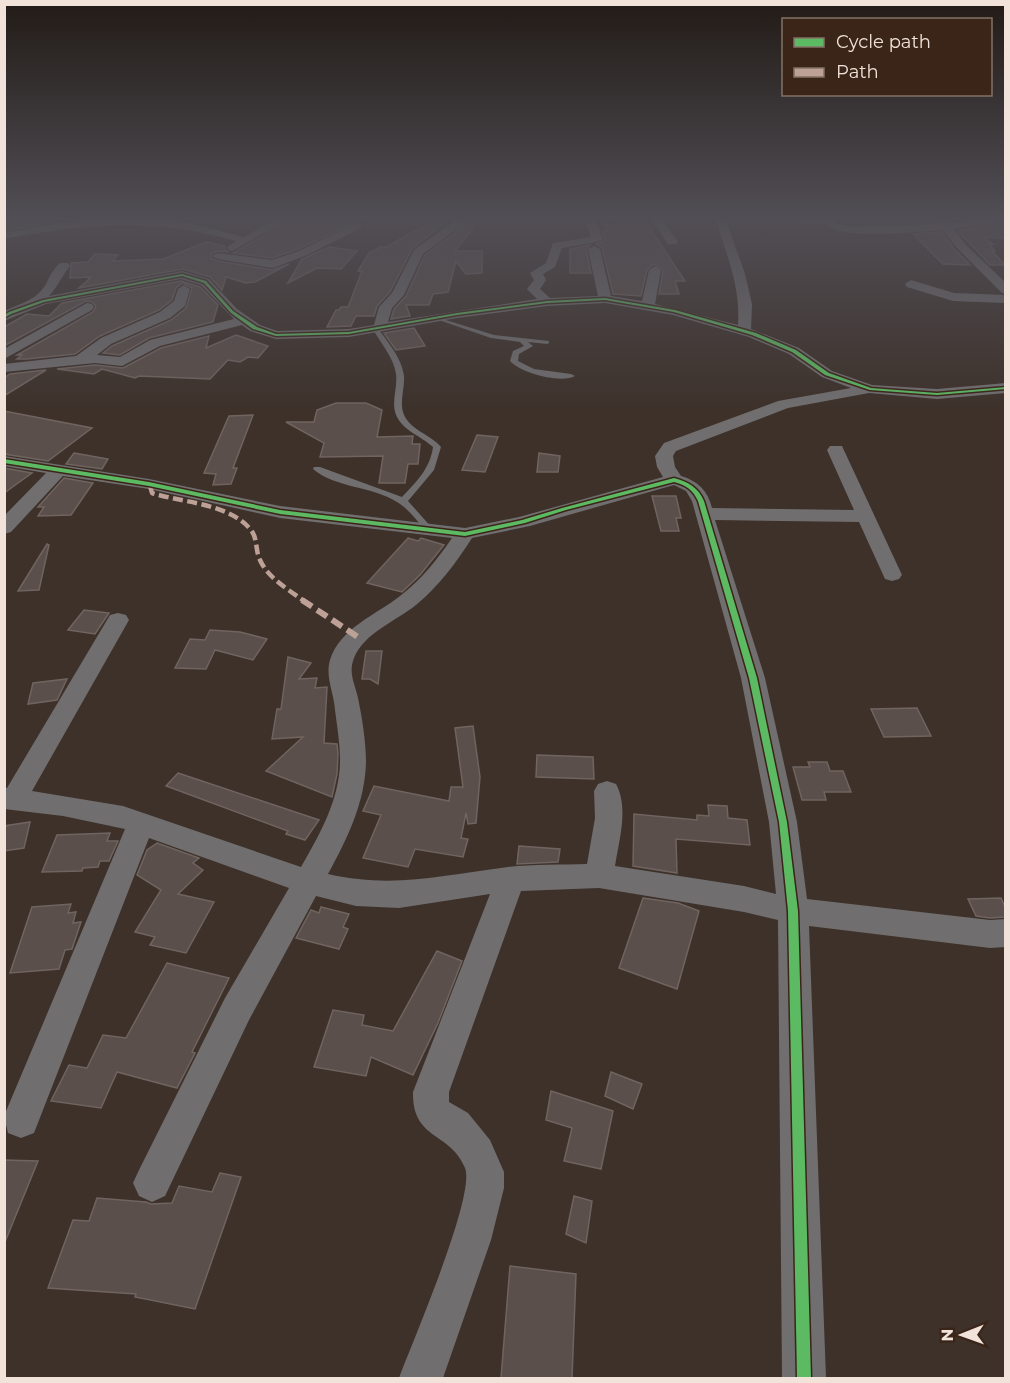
<svg xmlns="http://www.w3.org/2000/svg" width="1010" height="1383" viewBox="0 0 1010 1383" font-family="Montserrat,sans-serif">
<style>
.building{fill:#5a4f4a;stroke:#706460;stroke-width:1.5}
.lines{fill:none;stroke-linecap:round;stroke-linejoin:round}
.service{fill:#706e6f;fill-rule:evenodd}
.minor{fill:#706e6f;fill-rule:evenodd}
.quiet-far2{stroke:#bda197;stroke-width:3;stroke-dasharray:6 3;stroke-linecap:butt}
.quiet-far1{stroke:#bda197;stroke-width:4.5;stroke-dasharray:10 4.5;stroke-linecap:butt}
.quiet{stroke:#bda197;stroke-width:6;stroke-dasharray:12 6;stroke-linecap:butt}
.cycleway-casing{stroke:#3b2518;stroke-width:3}
.cycleway{fill:#5cba63;fill-rule:evenodd}
</style>
<rect width="100%" height="100%" fill="#3d312a"/>
<!-- building -->
<g class="building">
<polygon points="314,217 368,217 298,249 272,258 233,253 293,218 308,220"/>
<polygon points="440,217 452,217 412,249 390,292 377,306 374,316 356,316 351,326 327,327 336,310 339,310 341,307 348,307 362,271 358,271 369,253 380,247 386,247"/>
<polygon points="467,217 476,217 471,231 455,251 482,251 482,273 466,274 456,261 448,292 433,294 429,305 406,305 410,316 391,319 394,309 406,296 425,255 459,230"/>
<polygon points="901,217 932,217 935,222 904,223"/>
<polygon points="1003,217 1005,217 1005,238 984,237 993,244 989,244 995,251 992,251 1005,265 990,265 958,231 992,225"/>
<polygon points="4,220 40,221 39,225 4,231"/>
<polygon points="647,224 685,281 675,281 679,294 659,294 663,270 654,264 647,270 641,296 613,294 602,248 596,244 605,240 602,231 608,231 605,225"/>
<polygon points="942,232 955,250 970,265 943,264 913,234"/>
<polygon points="206,242 225,246 224,249 229,252 218,251 211,254 211,258 218,261 273,270 289,264 255,282 246,283 226,277 222,290 210,277 183,269 79,288 91,277 70,278 71,263 88,262 95,254 118,255 112,261 163,259"/>
<polygon points="590,245 586,249 591,273 570,273 570,249"/>
<polygon points="329,247 357,251 341,269 317,268 288,283 302,259"/>
<polygon points="181,281 200,287 218,305 213,322 149,338 120,355 103,353 112,346 171,320 186,308 192,288 183,283 176,288 172,300 159,310 100,336 75,354 27,359 17,359 22,355 17,355 93,312 96,306 92,302 86,301 4,346 4,327 27,314 49,316 62,303"/>
<polygon points="414,328 425,346 396,350 384,333"/>
<polygon points="236,335 268,346 258,358 248,357 240,362 228,360 210,379 139,376 135,378 102,369 94,374 57,369 95,365 123,368 161,348 209,336 206,348"/>
<polygon points="46,370 4,396 4,378 10,374"/>
<polygon points="336,403 366,403 382,410 377,437 413,436 412,444 420,444 418,464 408,464 405,483 379,483 383,456 320,457 324,443 286,422 314,422 317,410"/>
<polygon points="4,411 92,428 48,461 4,454"/>
<polygon points="253,415 233,468 237,468 231,484 213,485 216,474 204,473 229,416"/>
<polygon points="477,435 498,437 485,472 462,470"/>
<polygon points="74,453 108,459 102,469 66,464"/>
<polygon points="539,453 560,456 558,472 537,472"/>
<polygon points="4,468 32,473 4,493"/>
<polygon points="64,478 93,483 71,515 38,516 44,507 38,507"/>
<polygon points="652,496 676,496 681,518 676,518 679,531 661,531"/>
<polygon points="408,538 418,541 421,538 444,545 420,575 402,592 367,583"/>
<polygon points="47,544 49,545 39,590 18,591"/>
<polygon points="84,610 109,613 95,634 68,630"/>
<polygon points="210,630 240,632 267,639 253,660 215,650 206,669 175,668 190,639 205,640"/>
<polygon points="366,651 382,651 378,684 370,679 362,679"/>
<polygon points="288,657 311,663 299,679 317,678 315,688 327,687 324,743 337,744 338,754 337,774 332,797 266,771 303,737 272,739 277,709 281,709"/>
<polygon points="67,679 57,700 28,704 33,683"/>
<polygon points="917,708 931,736 884,737 871,709"/>
<polygon points="473,726 480,777 476,823 468,824 466,813 461,838 468,839 463,857 415,849 408,867 363,858 381,815 363,811 374,786 449,801 451,787 463,787 455,728"/>
<polygon points="537,755 593,757 594,779 536,777"/>
<polygon points="808,762 827,762 830,771 843,771 851,792 824,792 826,800 802,800 793,767 810,767"/>
<polygon points="178,773 319,820 305,840 286,834 288,831 166,786"/>
<polygon points="708,805 727,806 728,818 747,820 750,845 676,839 677,873 633,866 634,814 697,820 697,815 709,816"/>
<polygon points="30,822 24,848 4,851 4,826"/>
<polygon points="110,833 107,841 118,841 109,861 100,861 98,867 83,868 82,871 42,872 57,835"/>
<polygon points="157,843 199,858 193,863 203,870 178,894 214,902 186,953 150,945 155,937 135,932 161,890 137,875 147,850"/>
<polygon points="519,846 560,849 558,862 517,864"/>
<polygon points="643,898 678,903 699,911 677,989 619,968"/>
<polygon points="1001,898 1005,907 1005,917 990,918 976,916 968,899"/>
<polygon points="71,904 68,913 76,912 73,923 81,922 72,949 65,950 59,969 10,973 32,907"/>
<polygon points="321,907 349,914 343,927 348,929 339,949 296,938 311,910 319,913"/>
<polygon points="437,951 462,961 438,1023 413,1075 371,1057 366,1076 314,1067 333,1010 364,1015 362,1025 393,1031"/>
<polygon points="167,963 229,978 192,1052 195,1053 177,1088 117,1072 101,1108 51,1101 69,1065 87,1068 103,1035 126,1038"/>
<polygon points="611,1072 642,1084 633,1109 605,1096"/>
<polygon points="551,1091 613,1111 601,1169 564,1161 572,1128 546,1120"/>
<polygon points="4,1160 38,1161 5,1242 4,1242"/>
<polygon points="220,1173 241,1177 195,1309 135,1297 136,1294 48,1288 73,1220 89,1221 97,1198 146,1202 151,1204 172,1203 179,1186 212,1192"/>
<polygon points="574,1196 592,1201 586,1243 566,1234"/>
<polygon points="510,1266 576,1274 572,1378 501,1378"/>
</g>
<g class="lines">
<!-- service -->
<g class="service">
<path d="M433,316L494,335L549,341V343L547,344L528,342L533,346L519,354L518,361L534,369L571,374L575,376C561,384 521,373 510,361L513,351L524,346L520,342L491,338L433,318Z"/>
<path d="M373,327H377C387,341 402,358 404,376C405,390 398,404 405,417C413,431 431,435 441,447L434,470L408,501L433,529V533H427C418,522 409,509 397,502C372,486 335,488 313,469L314,467H320L402,497C416,482 430,469 433,447C421,436 404,431 397,417C390,403 398,389 396,374C394,358 380,342 372,328Z"/>
</g>
<!-- minor -->
<g class="minor">
<path d="M124,217L182,221L244,237L279,217H292L232,251L226,248L236,241C152,217 89,223 4,239V233L67,222Z"/>
<path d="M455,217H465L458,228L423,254L404,295L392,308L388,322L537,299L527,289L534,280L530,273L546,263L553,243L591,237L584,217H594L603,239L597,242L562,248L555,267L543,274L546,280L540,289L550,298L598,296L588,249L594,246L600,249L611,296L642,301L649,270L655,266L661,270L655,304L738,325C741,287 726,253 715,217H725L745,274L752,304L751,329L799,348L832,371L872,385L937,389L1006,383V393L937,399L869,393L788,408L676,451L673,456L675,467L681,476C698,481 708,491 712,508L854,510L827,450L830,446H842L902,575L899,579L892,581L885,579L859,522L715,520L765,678L797,822L807,899L990,920L1006,919V947L990,948L809,926L826,1378H782L778,920L744,912L599,888L521,891L449,1092V1102L468,1113L490,1140L504,1172V1188L491,1240L443,1378H399C412,1343 476,1195 465,1168C450,1131 412,1141 413,1092L490,894L399,908L356,906L316,896L249,1020L165,1196L152,1202L139,1196L133,1183L139,1170L225,998L289,888L149,838L34,1133L21,1138L8,1133L4,1116L125,829L63,816L4,809V787L7,788L110,615L118,613L126,615L129,620L32,791L123,806L301,867C320,834 340,799 340,760C340,743 337,726 335,710C334,693 325,677 330,660C340,628 376,615 400,596C421,580 437,560 452,538L280,518L149,489L63,476L11,532L4,534V516L46,473L4,466V456L149,479L280,506L465,528L519,517L663,477L657,467L655,456L664,443L778,401L851,388L822,377L789,354L749,337L673,315L605,303L547,306L457,318L349,337L276,339L250,331L242,325L160,346L122,366L95,363L4,372V364L76,356L101,338L160,312L174,301L178,289L184,285L190,289L185,306L170,318L111,344L97,355L120,357L150,340L234,319L201,285L181,279L46,304L4,321V311C20,304 37,300 46,284C51,274 51,272 60,263H68L70,266C62,276 58,286 49,296L182,271L209,279L237,309L260,325L277,331L349,329L374,325L379,307L392,293L414,250L450,224ZM674,485L686,491L692,501L741,678L769,822L776,894L744,886L615,866C619,840 629,808 616,784L607,781L598,784L594,791L595,818L587,864C561,865 533,864 508,867C443,875 393,889 328,874C347,839 365,803 366,762C366,742 362,717 358,698C355,684 348,673 354,658C364,633 396,621 416,605C439,586 456,563 472,538L530,526Z"/>
<polygon points="650,217 660,217 678,242 676,244 668,244"/>
<path d="M831,217L839,224L851,227L939,224L934,217H945L949,223L1001,217L992,223L954,229L965,244L1006,283V294L1002,293L957,248L943,230C918,231 843,241 826,224H797L792,221L797,218Z"/>
<polygon points="357,223 361,224 361,228 307,255 273,268 218,259 212,256 218,253 272,260 299,251"/>
<polygon points="911,280 954,293 1006,295 1006,303 953,301 907,287 905,284"/>
<polygon points="87,303 92,304 94,307 92,310 4,359 4,349"/>
</g>
<!-- quiet-far2 -->
<polyline class="quiet-far2" points="611,217 618,219"/>
<!-- quiet-far1 -->
<path class="quiet-far1" d="M150,486L152,493C183,503 229,503 251,530C258,539 255,550 260,560C268,578 289,590 304,601"/>
<!-- quiet -->
<polyline class="quiet" points="302,600 358,637"/>
<defs>
<g id="cycleway">
<polygon points="182,274 206,281 233,311 257,327 276,334 349,332 457,313 547,301 605,298 675,310 756,333 796,350 829,373 871,388 937,393 1006,387 1006,389 937,395 870,390 825,375 792,352 752,335 674,312 605,300 547,303 457,315 349,334 276,336 253,329 231,313 204,283 182,276 44,302 11,314 4,318 4,315 9,312 43,300"/>
<path d="M4,459L149,482L280,510L465,532L522,520L562,508L674,478C688,482 698,487 704,501L757,678L787,822L798,911L811,1378H797L788,911L779,822L749,678L698,501C693,490 686,485 674,482L566,510L525,523L465,536L280,514L149,486L4,463Z"/>
</g>
</defs>
<!-- cycleway casing -->
<use href="#cycleway" class="cycleway-casing"/>
<!-- cycleway -->
<use href="#cycleway" class="cycleway"/>
</g>
<!-- sky -->
<linearGradient id="sky" x2="0" y2="1"><stop stop-color="#221b17"/><stop offset="0.53" stop-color="#514e55"/><stop offset="1" stop-color="#514e55" stop-opacity="0"/></linearGradient>
<rect width="1010" height="411" fill="url(#sky)"/>
<!-- border -->
<rect width="1010" height="1383" fill="none" stroke="#f1e2da" stroke-width="12"/>
<!-- legend -->
<rect x="782" y="18" width="210" height="78" fill="#3b2518" stroke="#847166" stroke-width="1.5"/>
<rect x="794" y="38" width="30" height="9" fill="#5cba63" stroke="#847166" stroke-width="1.5"/>
<text x="836" y="48" font-size="18" fill="#f1e2da">Cycle path</text>
<rect x="794" y="68" width="30" height="9" fill="#bda197" stroke="#847166" stroke-width="1.5"/>
<text x="836" y="78" font-size="18" fill="#f1e2da">Path</text>
<!-- north arrow -->
<g transform="translate(962 1335) rotate(269)" stroke="#3b2518" stroke-width="4.5" paint-order="stroke">
<path d="M0-4.5L10 22L0 15L-10 22Z" fill="#f1e2da"/>
<text y="-9" font-size="16" font-weight="bold" text-anchor="middle" fill="#f1e2da">N</text>
</g>
</svg>
